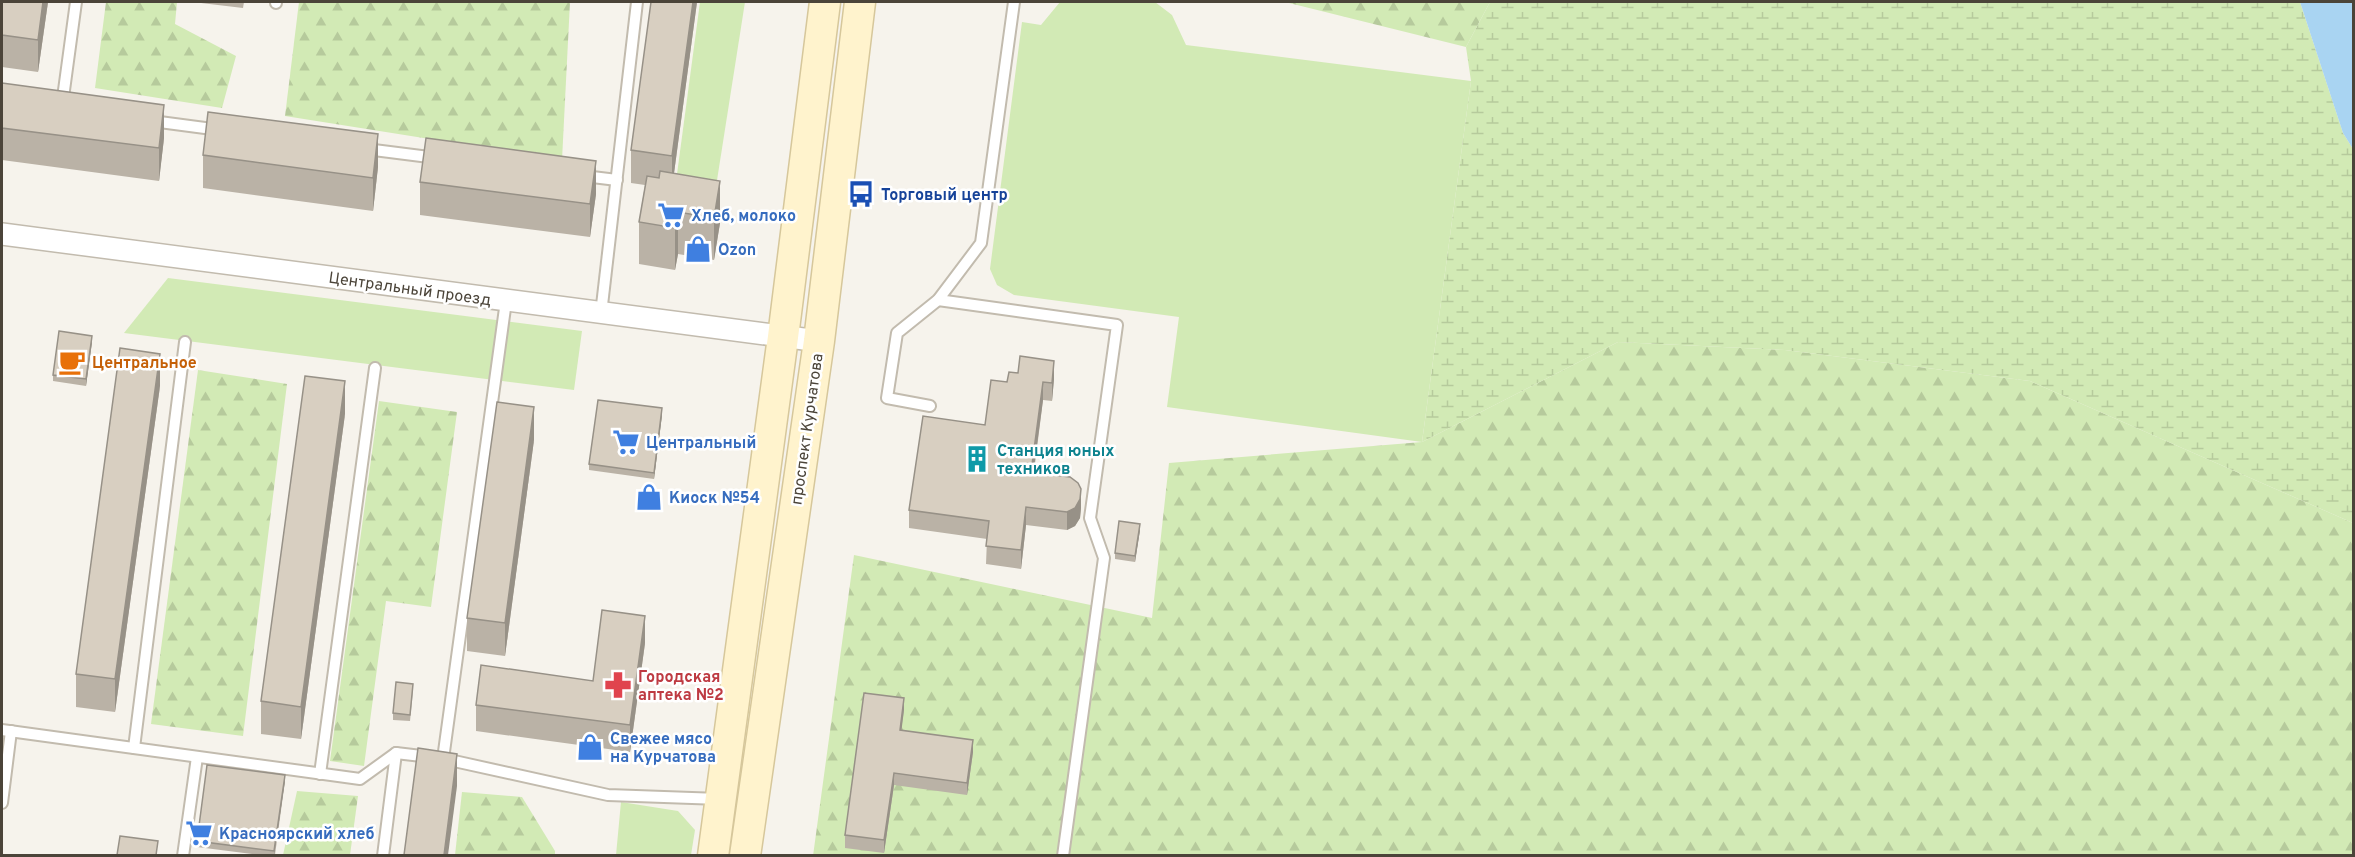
<svg xmlns="http://www.w3.org/2000/svg" width="2355" height="857" viewBox="0 0 2355 857" font-family="Overpass,sans-serif">
<style>
.green{fill:#d2eab5}
.forest{fill:url(#forest-firs)}
.wetland{fill:url(#wetland-marsh)}
.water{fill:#a9d4f2}
.lines{fill:none;stroke-linecap:round;stroke-linejoin:round}
.service-casing{stroke:#c2bbae;stroke-width:14}
.minor-casing{stroke:#c2bbae;stroke-width:24}
.secondary-casing{stroke:#d6c79b;stroke-width:33}
.service{stroke:#fff;stroke-width:10}
.minor{stroke:#fff;stroke-width:21}
.secondary{stroke:#fff3cd;stroke-width:30}
.wall{fill:#bab2a6}
.shaded-wall{fill:#979187}
.building{fill:#d8cfc1;stroke:#979187;stroke-width:1.5}
.labels{text-anchor:middle;stroke-width:5;stroke-linejoin:round;paint-order:stroke}
.transit-label{font-size:16px;font-weight:bold;fill:#164399;stroke:#fff;text-anchor:start}
.shop-label{font-size:16px;font-weight:bold;fill:#366cbe;stroke:#fff;text-anchor:start}
.street-label{font-size:16px;fill:#4b4439;stroke:#fff}
.food-label{font-size:16px;font-weight:bold;fill:#c56008;stroke:#fff;text-anchor:start}
.culture-label{font-size:16px;font-weight:bold;fill:#0d838f;stroke:#fff;text-anchor:start}
.health-label{font-size:16px;font-weight:bold;fill:#be3a42;stroke:#fff;text-anchor:start}
</style>
<defs>
<pattern id="forest-firs" width="22" height="20" patternUnits="userSpaceOnUse" patternTransform="scale(1.5)"><rect width="22" height="20" fill="#d2eab5"/><path d="M5 1l3.5 6h-7zM16 11l3.5 6h-7z" fill="#b6ca9c"/></pattern>
<pattern id="wetland-marsh" width="20" height="14" patternUnits="userSpaceOnUse" patternTransform="scale(1.5)"><rect width="20" height="14" fill="#d2eab5"/><path d="M1 5h8M5 5V1M11 12h8M15 12V8" fill="none" stroke="#b6ca9c"/></pattern>
</defs>
<rect width="100%" height="100%" fill="#f6f3ec"/>
<!-- green -->
<g class="green">
<polygon points="700,2 745,2 715,193 675,189"/>
<polygon points="1060,2 1155,2 1172,15 1186,45 1471,81 1422,442 1167,407 1179,317 1014,295 997,285 990,269 1022,22 1041,25"/>
<polygon points="168,278 582,331 574,390 124,333"/>
<polygon points="621,802 678,811 695,830 691,855 616,855"/>
</g>
<!-- forest -->
<g class="forest">
<polygon points="106,2 177,2 175,24 236,56 222,108 95,88"/>
<polygon points="299,2 570,2 562,160 285,116"/>
<polygon points="1285,2 1490,2 1466,47"/>
<polygon points="1618,342 1785,350 2030,381 2353,523 2353,855 813,856 854,555 1152,618 1169,463 1422,442"/>
<polygon points="198,370 287,384 243,736 151,724"/>
<polygon points="379,401 457,412 431,607 386,601 364,766 330,761"/>
<polygon points="297,791 358,796 350,855 283,855"/>
<polygon points="462,792 522,797 555,851 555,855 455,855"/>
</g>
<!-- wetland -->
<polygon class="wetland" points="1490,2 2300,2 2343,133 2353,149 2353,523 2030,381 1785,350 1618,342 1422,442 1471,81 1466,47"/>
<!-- water -->
<polygon class="water" points="2300,2 2353,2 2353,149 2343,133"/>
<g class="lines">
<defs>
<g id="service">
<polyline points="276,3 276,2"/>
<polyline points="62,105 76,2"/>
<polyline points="152,121 220,130"/>
<polyline points="366,149 437,158"/>
<polyline points="584,176 617,180"/>
<polyline points="938,300 1117,325 1090,518 1104,558 1063,856"/>
<polyline points="601,314 637,2"/>
<polyline points="930,406 887,398 897,333 938,300 981,243 1014,2"/>
<polyline points="2,730 360,779 396,753 430,757"/>
<polyline points="134,748 185,342"/>
<polyline points="443,759 506,301"/>
<polyline points="445,759 608,795 720,799"/>
<polyline points="320,774 375,368"/>
<polyline points="2,803 11,731"/>
<polyline points="183,856 197,757"/>
<polyline points="383,856 396,753"/>
</g>
<polyline id="minor" points="2,234 819,341"/>
<g id="secondary">
<polyline points="713,856 783,337 825,2"/>
<polyline points="745,856 819,341 860,2"/>
</g>
</defs>
<!-- service casing -->
<use href="#service" class="service-casing"/>
<!-- minor casing -->
<use href="#minor" class="minor-casing"/>
<!-- secondary casing -->
<use href="#secondary" class="secondary-casing"/>
<!-- service -->
<use href="#service" class="service"/>
<!-- minor -->
<use href="#minor" class="minor"/>
<!-- secondary -->
<use href="#secondary" class="secondary"/>
</g>
<!-- wall -->
<g class="wall">
<polygon points="2,2 48,2 38,72 2,67"/>
<polygon points="201,2 244,2 243,8 201,3"/>
<polygon points="697,2 674,173 720,223 714,260 678,254 675,270 639,264 639,222 645,185 631,183 631,150"/>
<polygon points="2,83 164,138 159,181 2,160"/>
<polygon points="203,155 378,167 373,211 203,188"/>
<polygon points="420,182 596,194 590,237 420,215"/>
<polygon points="92,342 86,386 53,381 53,375"/>
<polygon points="1018,373 1054,379 1052,401 1043,400 1034,472 1081,508 1080,518 1075,526 1067,530 1026,525 1021,569 986,564 987,539 909,528 909,510 985,425 1007,382"/>
<polygon points="160,386 115,712 76,707 76,674"/>
<polygon points="345,414 301,739 261,734 261,701"/>
<polygon points="662,415 654,479 589,470 589,464"/>
<polygon points="534,440 505,656 467,651 467,618"/>
<polygon points="1140,530 1135,562 1115,559 1115,553"/>
<polygon points="645,643 630,752 476,731 476,705 593,681"/>
<polygon points="413,690 410,721 393,720 393,713"/>
<polygon points="904,710 901,730 973,752 967,795 894,785 884,853 845,848 845,835"/>
<polygon points="285,781 275,855 260,855 197,847 197,841"/>
</g>
<!-- shaded-wall -->
<g class="shaded-wall">
<polygon points="43,2 48,2 38,72 38,40"/>
<polygon points="693,2 697,2 672,188 672,156"/>
<polygon points="164,105 164,138 159,181 159,148"/>
<polygon points="378,134 378,167 373,211 373,178"/>
<polygon points="596,161 596,194 590,237 590,204"/>
<polygon points="720,181 720,223 714,260 714,218"/>
<polygon points="678,212 678,254 675,270 675,228"/>
<polygon points="92,336 92,342 86,386 86,379"/>
<polygon points="160,354 160,386 115,712 115,679"/>
<polygon points="1054,361 1054,379 1052,401 1052,383"/>
<polygon points="345,381 345,414 301,739 301,707"/>
<polygon points="1043,382 1043,400 1031,490 1031,472"/>
<polygon points="534,407 534,440 505,656 505,623"/>
<polygon points="662,408 662,415 654,479 654,473"/>
<polygon points="1081,489 1081,508 1080,518 1075,526 1067,530 1067,512"/>
<polygon points="1026,507 1026,525 1021,569 1021,550"/>
<polygon points="1140,524 1140,530 1135,562 1135,556"/>
<polygon points="645,616 645,643 630,752 630,725"/>
<polygon points="904,698 904,710 900,742 900,730"/>
<polygon points="973,740 973,752 967,795 967,783"/>
<polygon points="457,754 457,786 448,855 444,855"/>
<polygon points="894,773 894,785 884,853 884,840"/>
<polygon points="285,775 285,781 274,855 274,851"/>
</g>
<!-- building -->
<g class="building">
<polygon points="2,2 43,2 38,40 2,35"/>
<polygon points="651,2 693,2 672,156 631,150"/>
<polygon points="2,83 164,105 159,148 2,128"/>
<polygon points="208,112 378,134 373,178 203,155"/>
<polygon points="426,138 596,161 590,204 420,182"/>
<polygon points="660,171 720,181 714,218 678,212 675,228 639,222 647,176 659,178"/>
<polygon points="59,331 92,336 86,379 53,375"/>
<polygon points="120,348 160,354 115,679 76,674"/>
<polygon points="1020,356 1054,361 1052,383 1043,382 1031,472 1070,477 1078,483 1081,489 1080,499 1075,508 1067,512 1026,507 1021,550 986,546 989,521 909,510 923,416 985,425 991,380 1007,382 1009,372 1018,373"/>
<polygon points="305,376 345,381 301,707 261,701"/>
<polygon points="598,400 662,408 654,473 589,464"/>
<polygon points="497,402 534,407 505,623 467,618"/>
<polygon points="1119,521 1140,524 1135,556 1115,553"/>
<polygon points="602,610 645,616 630,725 476,705 481,665 593,681"/>
<polygon points="396,682 413,684 410,715 393,713"/>
<polygon points="864,693 904,698 900,730 973,740 967,783 894,773 884,840 845,835"/>
<polygon points="418,748 457,754 444,855 404,855"/>
<polygon points="207,765 285,775 274,851 197,841"/>
<polygon points="120,836 158,841 156,855 117,855"/>
</g>
<!-- icons -->
<defs>
<symbol id="bus-bare" viewBox="-9 -9 18 18"><path d="M-5-6H5V4H4V6H2V4H-2V6H-4V4H-5ZM-3.5-4V0h7V-4ZM-3.5 1.2v1.5H-2V1.2ZM2 1.2v1.5H3.5V1.2Z" fill="#1a4fb4" stroke="#fff" stroke-width="2.5" paint-order="stroke"/></symbol>
<symbol id="supermarket-bare" viewBox="-9 -9 18 18"><path d="M-6-5.5h2.5l.6 2H6L4.5 2H-2.5L-4.4-4H-6ZM-1.5 3.2a1.3 1.3 0 1 0 .1 0ZM3 3.2a1.3 1.3 0 1 0 .1 0Z" fill="#3f7fe0" stroke="#fff" stroke-width="2.5" paint-order="stroke"/></symbol>
<symbol id="shop-bare" viewBox="-9 -9 18 18"><path d="M-5-2.5h2.3a2.7 3.5 0 0 1 5.4 0H5L5.5 6h-11ZM-1.5-2.5h3a1.5 2.3 0 0 0-3 0Z" fill="#3f7fe0" stroke="#fff" stroke-width="2.5" paint-order="stroke"/></symbol>
<symbol id="cafe-bare" viewBox="-9 -9 18 18"><path d="M-5.5-4.5H6V0H3Q3 3.5 0 3.5H-2.5Q-5.5 3.5-5.5 0ZM3-3.2v2h1.7v-2ZM-6 4.5H4V6H-6Z" fill="#e8710a" stroke="#fff" stroke-width="2.5" paint-order="stroke"/></symbol>
<symbol id="building-bare" viewBox="-9 -9 18 18"><path d="M-4-6H4V6H1V3H-1V6H-4ZM-2.5-4.3h1.7v1.8h-1.7ZM.8-4.3h1.7v1.8H.8ZM-2.5-1h1.7V.8h-1.7ZM.8-1h1.7V.8H.8Z" fill="#0f9aa8" stroke="#fff" stroke-width="2.5" paint-order="stroke"/></symbol>
<symbol id="pharmacy-bare" viewBox="-9 -9 18 18"><path d="M-2-6h4v4h4v4h-4v4h-4v-4h-4v-4h4Z" fill="#e0444e" stroke="#fff" stroke-width="2.5" paint-order="stroke"/></symbol>
</defs>
<g fill-rule="evenodd">
<use href="#bus-bare" x="842" y="175" width="38" height="38"/>
<use href="#supermarket-bare" x="652" y="196" width="38" height="38"/>
<use href="#shop-bare" x="679" y="230" width="38" height="38"/>
<use href="#cafe-bare" x="53" y="343" width="38" height="38"/>
<use href="#supermarket-bare" x="607" y="423" width="38" height="38"/>
<use href="#building-bare" x="958" y="440" width="38" height="38"/>
<use href="#shop-bare" x="630" y="478" width="38" height="38"/>
<use href="#pharmacy-bare" x="599" y="666" width="38" height="38"/>
<use href="#shop-bare" x="571" y="728" width="38" height="38"/>
<use href="#supermarket-bare" x="180" y="814" width="38" height="38"/>
</g>
<g class="labels">
<!-- transit labels -->
<g class="transit-label">
<text x="881" y="200">Торговый центр</text>
</g>
<!-- shop labels -->
<g class="shop-label">
<text x="691" y="221">Хлеб, молоко</text>
<text x="718" y="255">Ozon</text>
<text x="646" y="448">Центральный</text>
<text x="669" y="503">Киоск №54</text>
<text x="610" y="744">Свежее мясо<tspan x="610" dy="18">на Курчатова</tspan></text>
<text x="219" y="839">Красноярский хлеб</text>
</g>
<!-- street labels -->
<g class="street-label">
<text transform="translate(410 288) rotate(8)" y="6">Центральный проезд</text>
<text transform="translate(806 429) rotate(-82)" y="6">проспект Курчатова</text>
</g>
<!-- food labels -->
<g class="food-label">
<text x="92" y="368">Центральное</text>
</g>
<!-- culture labels -->
<g class="culture-label">
<text x="997" y="456">Станция юных<tspan x="997" dy="18">техников</tspan></text>
</g>
<!-- health labels -->
<g class="health-label">
<text x="638" y="682">Городская<tspan x="638" dy="18">аптека №2</tspan></text>
</g>
</g>
<!-- border -->
<rect width="2355" height="857" fill="none" stroke="#4b4439" stroke-width="6"/>
</svg>
